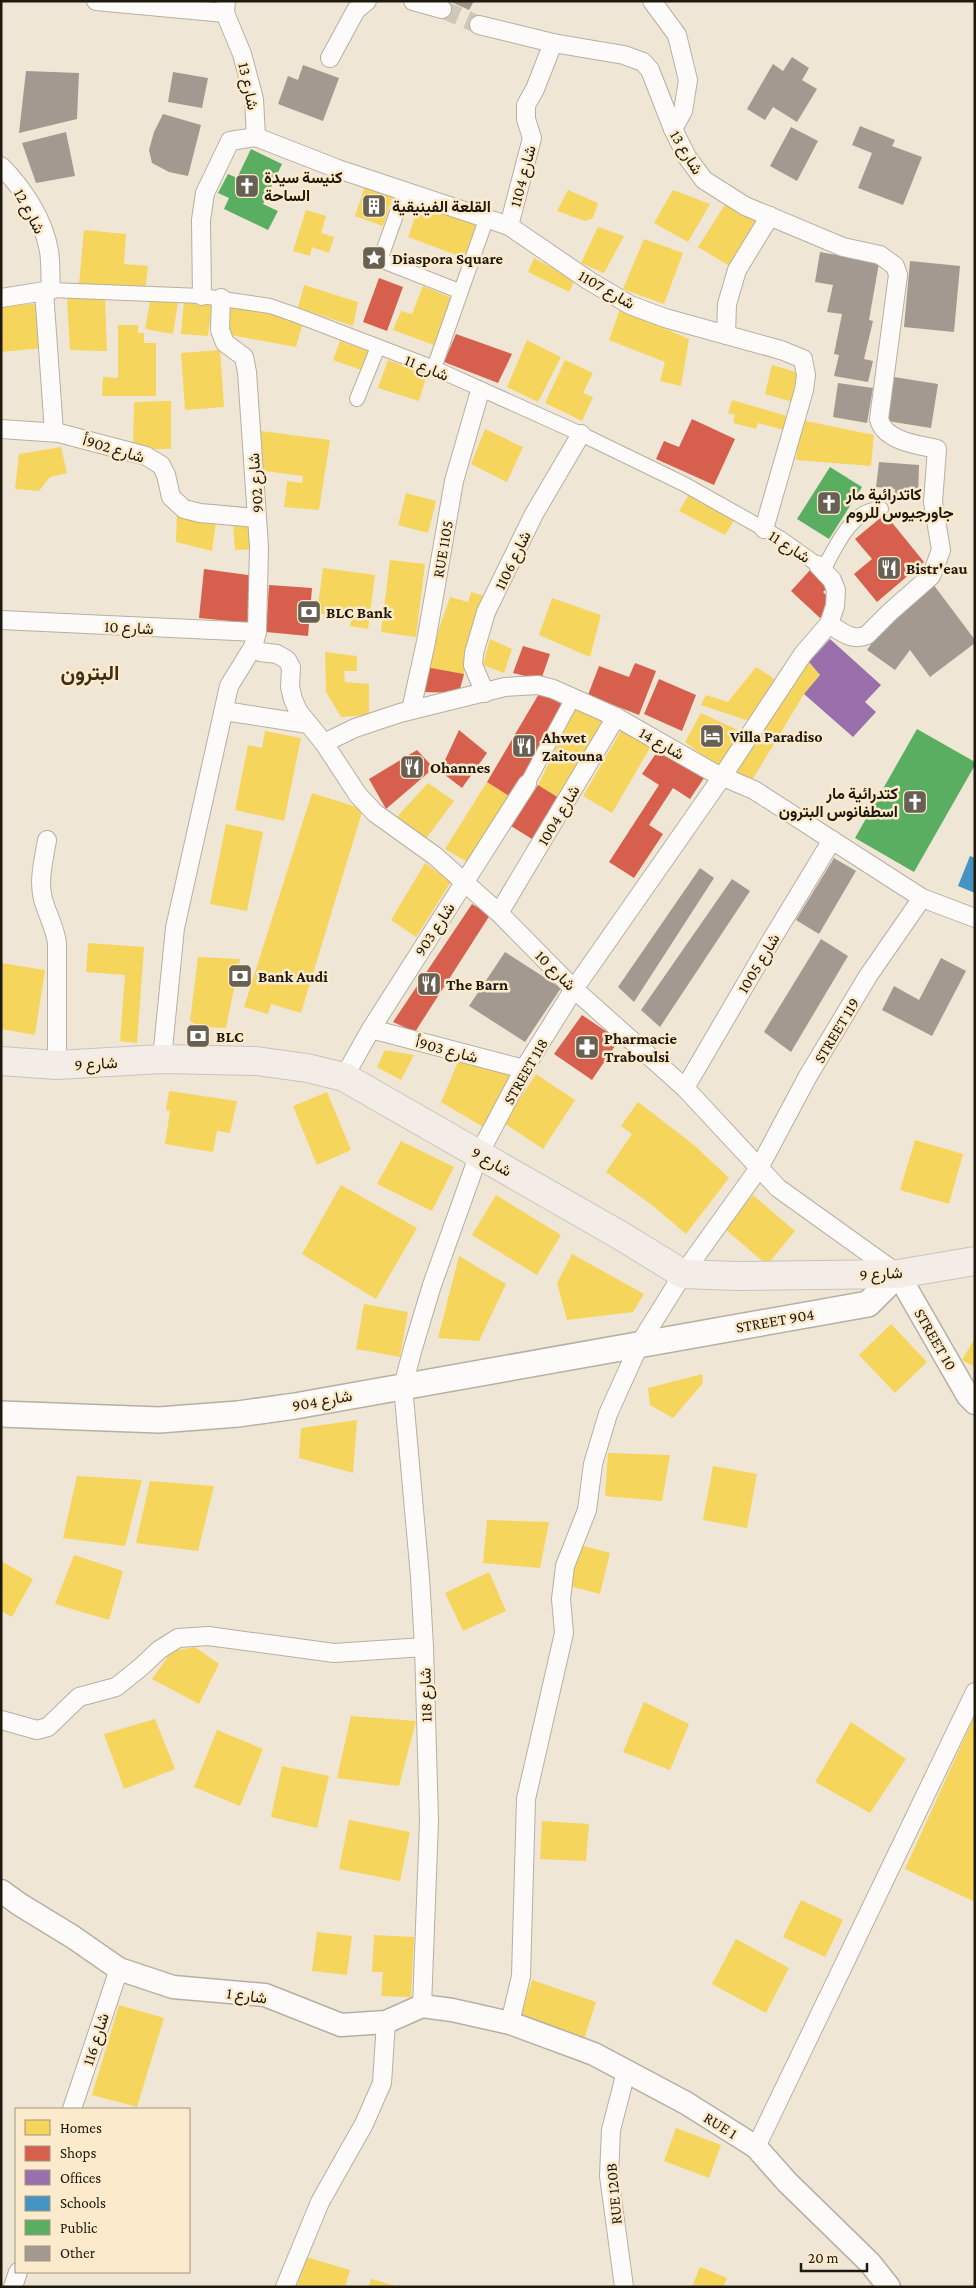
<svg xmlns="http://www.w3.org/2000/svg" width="976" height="2288" viewBox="0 0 976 2288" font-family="'Crimson Pro',Vazirmatn,serif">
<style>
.homes{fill:#f6d55c}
.shops{fill:#d6604d}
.offices{fill:#9970ab}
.schools{fill:#4393c3}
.public{fill:#5aae61}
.building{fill:#a39990}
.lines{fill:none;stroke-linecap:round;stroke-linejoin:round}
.minor-tunnel{stroke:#d0c7b8;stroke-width:18;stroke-dasharray:18 9;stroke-linecap:butt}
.pedestrian-casing{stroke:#b7afa2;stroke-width:16}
.minor-casing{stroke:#b7afa2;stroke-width:20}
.tertiary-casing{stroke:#b7afa2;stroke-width:25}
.secondary-casing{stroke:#b7afa2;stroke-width:28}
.primary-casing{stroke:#c8c4bc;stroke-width:30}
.pedestrian{stroke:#fdfbf9;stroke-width:14}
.minor{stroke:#fdfbf9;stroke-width:18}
.tertiary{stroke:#fdfbf9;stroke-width:22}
.secondary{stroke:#fdfbf9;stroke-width:25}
.primary{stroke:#f4ece6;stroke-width:28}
.labels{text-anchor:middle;stroke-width:5;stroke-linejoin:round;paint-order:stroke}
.street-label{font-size:16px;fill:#1e180d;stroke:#fbeacb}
.poi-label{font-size:16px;font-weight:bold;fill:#1e180d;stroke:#fbeacb;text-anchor:start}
.district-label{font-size:21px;font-weight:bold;fill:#3c2f15;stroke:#fbeacb}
</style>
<rect width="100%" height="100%" fill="#f0e6d6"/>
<!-- homes -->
<g class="homes">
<polygon points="365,186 393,196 383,226 355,216"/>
<polygon points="568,190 598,203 593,218 585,221 557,211"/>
<polygon points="673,190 710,204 688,242 654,223"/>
<polygon points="420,203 476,224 464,258 408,237"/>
<polygon points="726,203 757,219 733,268 698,247"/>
<polygon points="306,210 326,216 321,233 334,237 329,253 312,247 310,256 293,251"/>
<polygon points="598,227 624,236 604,273 581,263"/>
<polygon points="84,230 126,234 124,264 148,266 145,291 79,284"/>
<polygon points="644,239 683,253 664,304 623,289"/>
<polygon points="534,258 575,280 569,292 528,272"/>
<polygon points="304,285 358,302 353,326 298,308"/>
<polygon points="423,286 452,298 434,345 393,330 401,311 412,314"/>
<polygon points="105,297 107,351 70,350 67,298"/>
<polygon points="151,297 178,302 173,334 145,329"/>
<polygon points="184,301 212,304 208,336 181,334"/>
<polygon points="39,303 43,348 1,352 1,307"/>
<polygon points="251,305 293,319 302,326 296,347 225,334 226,306"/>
<polygon points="620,309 689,339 681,386 660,381 665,362 609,340"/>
<polygon points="118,325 138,325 138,333 144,333 144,343 156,343 156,396 102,396 103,377 118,378"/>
<polygon points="527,340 561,357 538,402 507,387"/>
<polygon points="340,341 368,351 361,370 333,360"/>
<polygon points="220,350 224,407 185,410 181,353"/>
<polygon points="388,360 427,374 419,401 378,388"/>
<polygon points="565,360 593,373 583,393 593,397 582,421 545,403"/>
<polygon points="772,365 799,373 793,402 765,394"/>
<polygon points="732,400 791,417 787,431 758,423 756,429 733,423 735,415 728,413"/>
<polygon points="171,401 171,449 133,449 134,402"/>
<polygon points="801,420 874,435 871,466 796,460"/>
<polygon points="485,429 523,447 507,482 471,464"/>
<polygon points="261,431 330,440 319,510 284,507 287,481 302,483 303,476 257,470"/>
<polygon points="61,447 67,473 50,477 39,491 15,489 19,454"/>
<polygon points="406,493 436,501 428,533 398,525"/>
<polygon points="690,493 735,519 725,535 679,511"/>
<polygon points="177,512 216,522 212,551 176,542"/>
<polygon points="253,524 255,549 235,550 233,525"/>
<polygon points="390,560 425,564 416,637 381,632"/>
<polygon points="323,568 375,575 368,629 350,626 351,618 317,613"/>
<polygon points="471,592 484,596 467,646 464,674 426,667 450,597 468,602"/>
<polygon points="552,598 601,615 590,657 539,635"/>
<polygon points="490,639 512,649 504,673 483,665"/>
<polygon points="325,652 357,656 357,671 344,671 345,682 369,684 369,715 341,717 326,692"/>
<polygon points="809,662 820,675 804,694 751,782 734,770 780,701"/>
<polygon points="756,667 779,682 749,721 701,705 706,695 728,702"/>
<polygon points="576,708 604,720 559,798 538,785"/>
<polygon points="701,713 740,731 720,768 685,742"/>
<polygon points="622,729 651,746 612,813 583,796"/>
<polygon points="265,731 301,738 284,821 235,810 248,745 262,748"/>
<polygon points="487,782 511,797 469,863 445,849"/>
<polygon points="428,783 454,801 425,840 396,818"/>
<polygon points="312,793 363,809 301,1013 271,1004 268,1014 244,1007"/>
<polygon points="226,824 263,832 247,911 210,904"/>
<polygon points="425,863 451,882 416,937 391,920"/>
<polygon points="88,943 144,947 137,1043 120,1041 125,975 86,972"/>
<polygon points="198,957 240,959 226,1028 200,1027 190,1021"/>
<polygon points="1,963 45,970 35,1035 1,1029"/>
<polygon points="385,1050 414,1055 401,1080 377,1067"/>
<polygon points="458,1062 513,1076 485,1128 441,1102"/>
<polygon points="536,1074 575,1100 543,1149 504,1123"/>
<polygon points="169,1091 237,1101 230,1133 217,1131 213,1152 165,1144 170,1111 166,1110"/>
<polygon points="327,1092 351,1150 317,1165 293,1106"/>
<polygon points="638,1102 694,1145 729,1178 686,1234 652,1205 606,1172 632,1134 621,1126"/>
<polygon points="915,1140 963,1154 949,1204 900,1190"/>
<polygon points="401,1141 454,1167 432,1211 377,1184"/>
<polygon points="341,1185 417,1228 376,1299 302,1254"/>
<polygon points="496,1195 561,1235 537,1275 472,1235"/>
<polygon points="753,1195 795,1231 767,1265 725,1229"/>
<polygon points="572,1254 644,1294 633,1312 567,1320 557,1283"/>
<polygon points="459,1256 506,1284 479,1341 438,1338"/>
<polygon points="364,1304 408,1312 400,1357 356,1349"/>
<polygon points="891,1324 927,1362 895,1393 859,1355"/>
<polygon points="975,1338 975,1367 962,1360"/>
<polygon points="702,1374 703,1383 673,1418 650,1405 648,1388"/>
<polygon points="357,1420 353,1473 299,1458 301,1428"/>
<polygon points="608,1453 670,1455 662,1501 605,1496"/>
<polygon points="713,1466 757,1474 747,1528 703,1520"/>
<polygon points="77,1476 142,1480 125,1546 63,1538"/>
<polygon points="150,1481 214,1486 198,1551 136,1543"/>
<polygon points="487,1520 549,1522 540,1568 483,1563"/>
<polygon points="580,1545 610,1553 600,1594 569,1586"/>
<polygon points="74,1555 123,1571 109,1620 55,1604"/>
<polygon points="1,1561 33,1579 12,1617 1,1611"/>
<polygon points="489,1572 506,1611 463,1631 445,1593"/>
<polygon points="195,1647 219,1664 199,1704 152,1679 172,1651"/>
<polygon points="644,1702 689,1724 670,1770 623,1752"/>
<polygon points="975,1715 975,1902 905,1869"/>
<polygon points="351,1716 416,1721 399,1786 337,1778"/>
<polygon points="155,1719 175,1769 124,1789 104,1734"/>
<polygon points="851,1722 906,1759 870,1813 815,1782"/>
<polygon points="217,1730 263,1749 240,1806 194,1787"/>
<polygon points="282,1766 329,1776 317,1828 271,1817"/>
<polygon points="349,1820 410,1832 400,1881 339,1869"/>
<polygon points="542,1821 589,1824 586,1861 540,1859"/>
<polygon points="801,1900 843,1920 825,1957 783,1937"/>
<polygon points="317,1932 352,1936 347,1975 312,1971"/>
<polygon points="374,1935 414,1937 411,1997 381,1996 383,1972 372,1972"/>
<polygon points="736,1939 789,1968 766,2013 712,1984"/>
<polygon points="532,1980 596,2002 584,2039 520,2018"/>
<polygon points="119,2005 164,2018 137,2107 92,2095"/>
<polygon points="676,2128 721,2145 709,2178 664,2161"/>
<polygon points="306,2257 350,2270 345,2287 297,2287"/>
<polygon points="700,2267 727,2278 723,2287 692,2287"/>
<polygon points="371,2279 396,2286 396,2287 369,2287"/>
</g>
<!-- shops -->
<g class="shops">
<polygon points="379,278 403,287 387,331 363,322"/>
<polygon points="456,334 512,354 498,383 444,362"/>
<polygon points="692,419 735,439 714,485 656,459 664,441 679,447"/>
<polygon points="885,514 924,562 877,602 854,574 872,559 855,539"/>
<polygon points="204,569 255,576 251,623 199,618"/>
<polygon points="811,569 829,586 823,592 831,600 828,608 820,618 791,591"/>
<polygon points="269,585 312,588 308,636 266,632"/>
<polygon points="523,646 550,654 541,680 513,673"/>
<polygon points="635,663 656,671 639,715 588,695 599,666 629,677"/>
<polygon points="426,667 464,674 459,693 422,692"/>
<polygon points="659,679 696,695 682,731 644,714"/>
<polygon points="540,692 565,706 511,797 487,782"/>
<polygon points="459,730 487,753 462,788 440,771"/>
<polygon points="659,749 704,778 690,799 673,788 649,825 663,834 634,878 609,862 659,785 642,774"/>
<polygon points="417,750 431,765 428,773 386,809 369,779"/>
<polygon points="538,785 559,798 532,839 511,826"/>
<polygon points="472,904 490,915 415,1032 393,1022"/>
<polygon points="582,1015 619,1040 592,1080 554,1054"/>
</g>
<!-- offices -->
<polygon class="offices" points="830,639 881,685 865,702 876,712 853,737 804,694 820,675 809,662"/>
<!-- schools -->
<polygon class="schools" points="970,856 975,858 975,893 958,886"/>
<!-- public -->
<g class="public">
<polygon points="251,149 282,164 263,204 278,211 268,230 224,209 229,198 218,193 228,174 237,178"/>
<polygon points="830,467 862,487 829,539 797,519"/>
<polygon points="917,729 975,762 975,765 914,872 855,838"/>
</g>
<!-- building -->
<g class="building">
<polygon points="449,1 474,1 469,10"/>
<polygon points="792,57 809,68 802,80 817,89 797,122 773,107 765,120 747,109 773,64 783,71"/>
<polygon points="303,65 339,78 323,121 278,104 288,76 298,80"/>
<polygon points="26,71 79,73 77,119 19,133"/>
<polygon points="173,72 208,78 202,108 168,102"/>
<polygon points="163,114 201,125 188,176 169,172 152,163 149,150 154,132"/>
<polygon points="860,126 895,140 892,146 922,157 903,205 858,188 872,153 852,145"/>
<polygon points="791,127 818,141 797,181 770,166"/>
<polygon points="66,132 75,176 36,183 22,143"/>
<polygon points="820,252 879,263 869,320 873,321 864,359 873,361 868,382 834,376 839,355 834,354 842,314 827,312 833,285 815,282"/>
<polygon points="910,261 960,266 954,332 904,327"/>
<polygon points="894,377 938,384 931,428 887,421"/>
<polygon points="838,383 873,388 867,423 833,417"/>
<polygon points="879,462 919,465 918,500 894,498 895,489 876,487"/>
<polygon points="933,584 975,640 975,643 930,677 910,650 895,670 867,650 891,616"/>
<polygon points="834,858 856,871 819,934 796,920"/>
<polygon points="700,868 714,878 634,1002 618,987"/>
<polygon points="732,879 750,891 660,1027 641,1010"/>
<polygon points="821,939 848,956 791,1052 764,1032"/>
<polygon points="505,952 561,988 525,1042 469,1006"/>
<polygon points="941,958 966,971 932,1036 882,1010 894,986 919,1000"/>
</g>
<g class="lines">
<!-- minor-tunnel -->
<polyline class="minor-tunnel" points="442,9 479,25"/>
<defs>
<g id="pedestrian">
<polyline points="405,190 380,260 459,291"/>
<polyline points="51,290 202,296 270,306 296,315 434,368 581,434 684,484 780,538 818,565"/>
<polyline points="434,368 487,217"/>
<polyline points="357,399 378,347"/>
<path d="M823,570C836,547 851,509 881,509"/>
<polyline points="527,784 573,698"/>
</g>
<g id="minor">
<polyline points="96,1 225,13"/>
<polyline points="413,1 442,9"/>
<polyline points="652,1 677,35 688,80 683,111 673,129"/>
<path d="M479,25L553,43L624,55L643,62L650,70L673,129L687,157L704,180L745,206L843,247L880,255L895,266L898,275L879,419C884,441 918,445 937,449L933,502L941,550L935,566L931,576L890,612L867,635C853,642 840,631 829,624"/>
<polyline points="330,58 356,10 367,1"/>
<polyline points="256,137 338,169 509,226 588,280 630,305 665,318 781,350 803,359 806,375 804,390 764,529"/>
<path d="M1,166C23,188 44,220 49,251C51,263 50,277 51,290L1,298"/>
<polyline points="509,226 532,138 526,119 526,105 535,89 553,43"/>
<polyline points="44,291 54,432"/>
<polyline points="202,296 201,220 205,193 230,141 256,137 254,99 242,54 225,13 226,1"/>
<polyline points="726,335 727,304 737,270 770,216"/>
<polyline points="1,429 59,433 146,456 161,465 166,475 171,497 184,509 200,513 257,518"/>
<polyline points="1,620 257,632"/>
<polyline points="253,647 260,652 277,654 287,660 291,667 290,687 293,699 298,711 324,743 358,795 375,813 435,856 499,913 574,989 685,1088 778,1188 898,1274"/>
<polyline points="485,693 473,665 474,653 486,612 534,514 581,434"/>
<polyline points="411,710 426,642 454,481 480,391"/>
<polyline points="224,711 308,724"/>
<polyline points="324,743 355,728 400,713 505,687 538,685 553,689 616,717 714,773 754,790 922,898 975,918"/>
<path d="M47,840C44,859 38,880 43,899C47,914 55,927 57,943V1065"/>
<polyline points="499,913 616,717"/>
<polyline points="371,1029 524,1069"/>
<polyline points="162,1059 175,928 229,686 253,647 257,632 259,547 247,372 244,357 225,343 220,330 221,298"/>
<polyline points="344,1077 371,1029 527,784"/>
<polyline points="685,1088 772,939 832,840"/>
<polyline points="1,1720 37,1730 48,1727 79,1697 116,1687 141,1667 159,1650 178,1638 208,1636 334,1653 424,1647"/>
<polyline points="422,2006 429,1821 424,1647 420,1577 403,1386 413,1348 432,1285 479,1154 524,1069 574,989 722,777 803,654 829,624 835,606 836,590 832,580 818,565"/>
<polyline points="510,2023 521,1976 526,1799 564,1633 561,1599 565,1566 587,1510 593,1464 608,1414 640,1343 683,1274 759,1168 808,1076 868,976 922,898"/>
<polyline points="72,2109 119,1969"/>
<polyline points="756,2147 975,1692"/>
<polyline points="13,2287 18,2272"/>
<polyline points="285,2287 320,2202 364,2124 382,2083 386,2022"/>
<polyline points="624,2287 609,2176 611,2130 626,2072"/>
</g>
<g id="tertiary">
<polyline points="898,1274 968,1396 975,1403"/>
<polyline points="1,1891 19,1904 73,1937 119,1969 173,1987 265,1995 341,2025 386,2022 422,2006 452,2010 510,2023 594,2054 686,2103 756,2147 787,2182 870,2263 889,2287"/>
</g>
<polyline id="secondary" points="1,1414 159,1420 238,1414 295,1406 868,1304 898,1274"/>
<polyline id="primary" points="1,1061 57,1065 162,1059 256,1061 307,1068 344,1077 623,1237 683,1274 737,1276 898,1274 975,1261"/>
</defs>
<!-- pedestrian casing -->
<use href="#pedestrian" class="pedestrian-casing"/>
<!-- minor casing -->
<use href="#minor" class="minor-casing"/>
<!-- tertiary casing -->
<use href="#tertiary" class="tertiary-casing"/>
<!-- secondary casing -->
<use href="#secondary" class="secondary-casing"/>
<!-- primary casing -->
<use href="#primary" class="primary-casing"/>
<!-- pedestrian -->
<use href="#pedestrian" class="pedestrian"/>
<!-- minor -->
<use href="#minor" class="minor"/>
<!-- tertiary -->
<use href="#tertiary" class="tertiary"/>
<!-- secondary -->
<use href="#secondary" class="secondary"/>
<!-- primary -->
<use href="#primary" class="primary"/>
</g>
<!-- icons -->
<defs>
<symbol id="church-square" viewBox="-11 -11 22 22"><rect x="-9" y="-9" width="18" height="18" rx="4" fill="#686053" stroke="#fbeacb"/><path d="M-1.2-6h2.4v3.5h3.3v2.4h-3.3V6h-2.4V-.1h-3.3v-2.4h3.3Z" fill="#fff"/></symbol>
<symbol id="building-square" viewBox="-11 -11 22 22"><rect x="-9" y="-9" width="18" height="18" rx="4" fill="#686053" stroke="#fbeacb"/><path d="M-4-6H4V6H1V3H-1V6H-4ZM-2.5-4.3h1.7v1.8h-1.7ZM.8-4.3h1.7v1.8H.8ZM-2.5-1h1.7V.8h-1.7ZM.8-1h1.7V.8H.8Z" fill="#fff"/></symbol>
<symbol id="sight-square" viewBox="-11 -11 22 22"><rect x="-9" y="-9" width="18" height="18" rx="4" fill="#686053" stroke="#fbeacb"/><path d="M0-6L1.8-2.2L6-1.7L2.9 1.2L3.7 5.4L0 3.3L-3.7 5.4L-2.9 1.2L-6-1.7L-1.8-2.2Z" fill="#fff"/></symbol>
<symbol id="restaurant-square" viewBox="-11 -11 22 22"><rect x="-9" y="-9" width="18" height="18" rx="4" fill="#686053" stroke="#fbeacb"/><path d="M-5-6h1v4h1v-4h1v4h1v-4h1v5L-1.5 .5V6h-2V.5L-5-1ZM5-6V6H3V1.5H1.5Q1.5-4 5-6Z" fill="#fff"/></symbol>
<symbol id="bank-square" viewBox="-11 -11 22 22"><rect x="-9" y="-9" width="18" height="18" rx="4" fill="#686053" stroke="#fbeacb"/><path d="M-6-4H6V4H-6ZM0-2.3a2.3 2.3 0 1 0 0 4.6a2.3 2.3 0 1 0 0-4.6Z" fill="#fff"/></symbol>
<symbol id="hotel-square" viewBox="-11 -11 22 22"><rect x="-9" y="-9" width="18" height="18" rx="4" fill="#686053" stroke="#fbeacb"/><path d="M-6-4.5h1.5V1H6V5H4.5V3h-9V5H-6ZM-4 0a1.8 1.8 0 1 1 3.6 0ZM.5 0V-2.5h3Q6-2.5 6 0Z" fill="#fff"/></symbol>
<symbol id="pharmacy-square" viewBox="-11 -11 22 22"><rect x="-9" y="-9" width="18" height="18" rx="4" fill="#686053" stroke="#fbeacb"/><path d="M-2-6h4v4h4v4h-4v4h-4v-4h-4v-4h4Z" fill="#fff"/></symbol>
</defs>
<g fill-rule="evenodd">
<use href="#church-square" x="233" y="172" width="28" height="28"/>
<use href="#building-square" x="360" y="192" width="28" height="28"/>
<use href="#sight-square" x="360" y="244" width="28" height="28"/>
<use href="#church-square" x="815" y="489" width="28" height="28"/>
<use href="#restaurant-square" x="875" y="554" width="28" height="28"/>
<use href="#bank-square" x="295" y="598" width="28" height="28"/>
<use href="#hotel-square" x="698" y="722" width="28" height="28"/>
<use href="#restaurant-square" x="510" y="732" width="28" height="28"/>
<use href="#restaurant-square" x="398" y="753" width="28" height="28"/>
<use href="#church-square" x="901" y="788" width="28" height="28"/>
<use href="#bank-square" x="226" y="962" width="28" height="28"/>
<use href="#restaurant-square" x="415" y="970" width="28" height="28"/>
<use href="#bank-square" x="184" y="1022" width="28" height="28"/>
<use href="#pharmacy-square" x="573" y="1033" width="28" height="28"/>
</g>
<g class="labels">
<!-- street labels -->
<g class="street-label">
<text transform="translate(249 86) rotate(78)" y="6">شارع 13</text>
<text transform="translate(687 152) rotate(59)" y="6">شارع 13</text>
<text transform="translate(522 176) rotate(-75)" y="6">شارع 1104</text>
<text transform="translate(30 211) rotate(62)" y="6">شارع 12</text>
<text transform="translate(607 289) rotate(30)" y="6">شارع 1107</text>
<text transform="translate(427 367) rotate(22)" y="6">شارع 11</text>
<text transform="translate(114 448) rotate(17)" y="6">شارع 902أ</text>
<text transform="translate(255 483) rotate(-94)" y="6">شارع 902</text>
<text transform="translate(790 546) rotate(33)" y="6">شارع 11</text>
<text transform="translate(442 549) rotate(-80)" y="6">RUE 1105</text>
<text transform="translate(512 560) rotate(-64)" y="6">شارع 1106</text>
<text transform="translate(129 627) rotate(3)" y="6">شارع 10</text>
<text transform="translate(662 743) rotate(30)" y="6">شارع 14</text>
<text transform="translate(558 815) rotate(-59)" y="6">شارع 1004</text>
<text transform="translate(434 929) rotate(-57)" y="6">شارع 903</text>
<text transform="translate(758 963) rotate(-59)" y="6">شارع 1005</text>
<text transform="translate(556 970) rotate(45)" y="6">شارع 10</text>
<text transform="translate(836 1030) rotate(-59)" y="6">STREET 119</text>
<text transform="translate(447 1049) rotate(15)" y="6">شارع 903أ</text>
<text transform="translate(96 1063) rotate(-3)" y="6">شارع 9</text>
<text transform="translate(525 1071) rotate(-60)" y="6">STREET 118</text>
<text transform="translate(492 1161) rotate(30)" y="6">شارع 9</text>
<text transform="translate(881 1273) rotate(-3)" y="6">شارع 9</text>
<text transform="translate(775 1320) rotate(-10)" y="6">STREET 904</text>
<text transform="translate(936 1339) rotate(60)" y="6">STREET 10</text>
<text transform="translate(322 1400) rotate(-10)" y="6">شارع 904</text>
<text transform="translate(425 1695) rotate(-91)" y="6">شارع 118</text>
<text transform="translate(247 1995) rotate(8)" y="6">شارع 1</text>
<text transform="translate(95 2039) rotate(-72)" y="6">شارع 116</text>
<text transform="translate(721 2125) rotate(32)" y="6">RUE 1</text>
<text transform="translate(613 2194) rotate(-95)" y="6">RUE 120B</text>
</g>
<!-- poi labels -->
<g class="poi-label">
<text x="264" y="183">كنيسة سيدة<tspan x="264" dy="18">الساحة</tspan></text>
<text x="392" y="212">القلعة الفينيقية</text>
<text x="392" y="264">Diaspora Square</text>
<text x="846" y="500">كاتدرائية مار<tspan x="846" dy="18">جاورجيوس للروم</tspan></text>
<text x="906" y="574">Bistr'eau</text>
<text x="326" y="618">BLC Bank</text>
<text x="730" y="742">Villa Paradiso</text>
<text x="542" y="743">Ahwet<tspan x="542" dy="18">Zaitouna</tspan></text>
<text x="430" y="773">Ohannes</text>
<text x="898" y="799" text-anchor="end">كتدرائية مار<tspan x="898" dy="18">اسطفانوس البترون</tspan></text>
<text x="258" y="982">Bank Audi</text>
<text x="446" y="990">The Barn</text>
<text x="216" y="1042">BLC</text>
<text x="604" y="1044">Pharmacie<tspan x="604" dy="18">Traboulsi</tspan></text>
</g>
<!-- district labels -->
<g class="district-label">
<text x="90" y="680">البترون</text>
</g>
</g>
<!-- border -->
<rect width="976" height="2288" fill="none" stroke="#1e180d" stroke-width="5"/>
<!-- legend -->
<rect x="15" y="2108" width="175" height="165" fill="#fbeacb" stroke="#a3967f"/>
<rect x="25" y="2120" width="25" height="15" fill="#f6d55c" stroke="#a3967f"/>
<text x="60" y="2133" font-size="15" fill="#1e180d">Homes</text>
<rect x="25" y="2146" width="25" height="15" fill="#d6604d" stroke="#a3967f"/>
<text x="60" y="2158" font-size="15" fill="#1e180d">Shops</text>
<rect x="25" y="2170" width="25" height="15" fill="#9970ab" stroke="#a3967f"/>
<text x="60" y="2183" font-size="15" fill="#1e180d">Offices</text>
<rect x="25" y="2196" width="25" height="15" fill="#4393c3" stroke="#a3967f"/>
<text x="60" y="2208" font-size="15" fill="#1e180d">Schools</text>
<rect x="25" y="2220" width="25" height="15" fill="#5aae61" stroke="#a3967f"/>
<text x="60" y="2233" font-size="15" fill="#1e180d">Public</text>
<rect x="25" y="2246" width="25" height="15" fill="#a39990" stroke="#a3967f"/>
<text x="60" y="2258" font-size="15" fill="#1e180d">Other</text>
<!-- scale -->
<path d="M801 2263v8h66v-8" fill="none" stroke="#1e180d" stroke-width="2.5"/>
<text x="808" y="2263" font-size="15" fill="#1e180d" stroke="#fbeacb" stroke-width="4" paint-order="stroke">20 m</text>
</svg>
